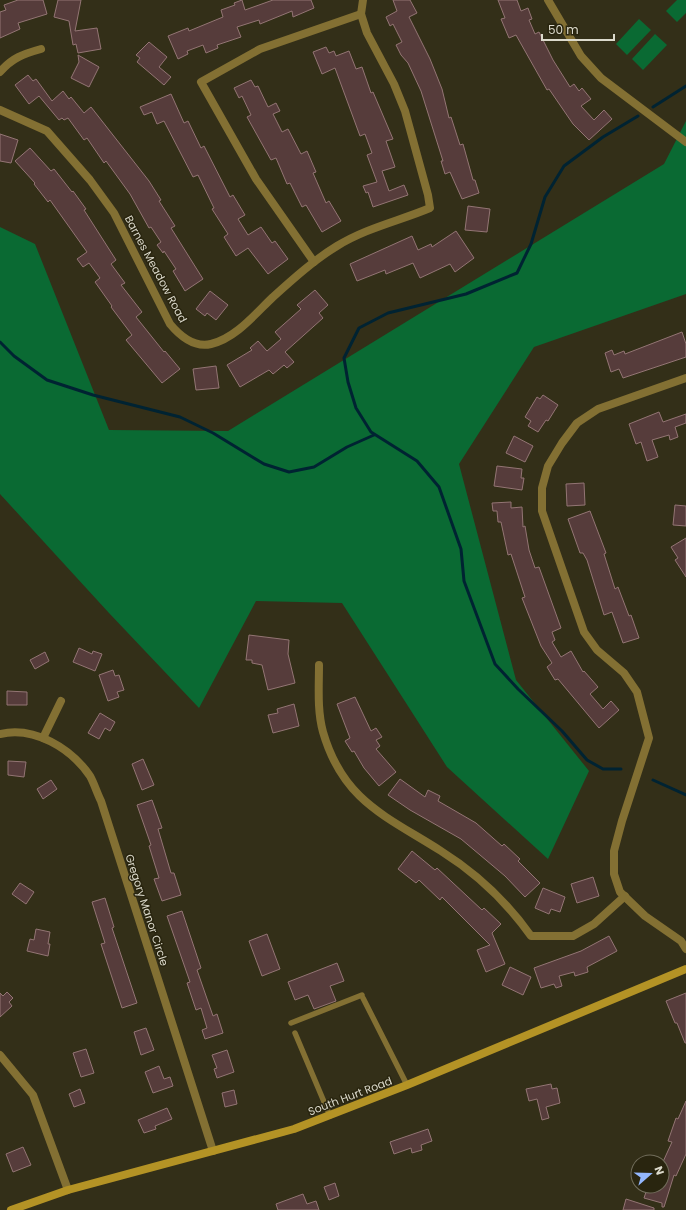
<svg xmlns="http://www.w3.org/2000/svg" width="686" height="1210" viewBox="0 0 686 1210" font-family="Poppins,sans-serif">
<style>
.green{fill:#0a6a33}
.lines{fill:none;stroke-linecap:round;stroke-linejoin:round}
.stream{stroke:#002332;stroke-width:3}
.building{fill:#563c3b;stroke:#937574}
.lane{stroke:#837033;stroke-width:5.5}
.street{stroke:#837033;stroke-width:8}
.secondary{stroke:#b49325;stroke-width:8}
.labels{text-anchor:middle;stroke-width:3;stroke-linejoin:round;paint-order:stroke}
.street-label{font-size:11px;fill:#dcdacc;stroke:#29250f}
</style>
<rect width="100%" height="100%" fill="#332f18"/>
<!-- green -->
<g class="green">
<polygon points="677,0 686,0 686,13 677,22 666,11"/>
<polygon points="639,19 651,30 627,55 616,44"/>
<polygon points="655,34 667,45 643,70 632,59"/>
<polygon points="686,121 686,294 534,347 459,464 516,680 589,771 548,859 447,767 342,603 256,601 199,708 109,613 0,494 0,227 35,244 109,430 228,431 664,164"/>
</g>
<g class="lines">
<!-- stream -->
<g class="stream">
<polyline points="653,107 686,86"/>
<polyline points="0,342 14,356 47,380 93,395 180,417 213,433 264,464 289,472 314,467 347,447 374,435"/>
<polyline points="621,769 603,769 587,760 562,731 518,689 495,664 464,581 461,549 439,487 417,461 371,432 356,408 348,382 344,358 359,328 388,313 466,294 517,273 531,244 545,197 564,166 603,137 638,116"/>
<polyline points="653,780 686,795"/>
</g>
</g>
<!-- building -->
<g class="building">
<polygon points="18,0 43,0 47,14 18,23 20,29 0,38 0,12 6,10 4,5"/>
<polygon points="58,0 81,0 75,31 97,28 101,49 78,53 76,44 73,45 69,21 54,17"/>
<polygon points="242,0 245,10 273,0 311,0 314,8 293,17 292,11 260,24 259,20 237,27 241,37 217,45 218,48 206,53 203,45 187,51 188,54 178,59 168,36 188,28 189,31 223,17 221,10 235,5 234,3"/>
<polygon points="393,0 410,0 417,13 409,17 430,59 442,89 449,118 451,117 460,145 463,144 473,180 475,180 479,193 462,199 450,172 445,174 441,161 443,161 421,91 408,63 401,55 396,45 402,42 393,24 390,26 386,17 397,11"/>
<polygon points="498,0 517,0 521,11 528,8 532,19 529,20 535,34 539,32 553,60 570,87 574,84 579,91 582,88 591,99 581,106 594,120 604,110 612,119 589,140 573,124 549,89 547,90 516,35 509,38 501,19 505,18"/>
<polygon points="149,42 167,57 159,67 171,77 164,85 137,62 140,58 136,55"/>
<polygon points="326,47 329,53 334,51 336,56 349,51 356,69 362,67 371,93 373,92 393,139 386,141 395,167 382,171 389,191 404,185 408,195 373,207 368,192 366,193 363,186 377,182 367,155 372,153 365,134 360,136 335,68 322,74 313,52"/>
<polygon points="78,55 99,67 89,87 71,78 79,62"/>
<polygon points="28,75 33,81 36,79 52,101 63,91 69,99 71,97 84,113 91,107 149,181 161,200 159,201 175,226 171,228 203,279 185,291 173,271 176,269 164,251 163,253 157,245 161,242 151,227 149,228 130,194 106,161 104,163 87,138 84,140 68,118 64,120 62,118 59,120 39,96 29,104 15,85"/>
<polygon points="251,80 255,87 258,86 268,107 276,103 280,111 273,114 282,132 288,129 301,154 307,151 316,172 313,173 326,203 329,201 341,221 322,232 306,205 302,207 290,183 287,184 276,158 271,160 247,117 251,115 242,96 239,98 234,88"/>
<polygon points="171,94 184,123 188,121 201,148 204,146 230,197 233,195 245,215 238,219 248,235 261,227 272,243 275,241 288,259 268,274 248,248 236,256 224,237 228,234 212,209 214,208 198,175 193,177 164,121 157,124 152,112 144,115 140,107"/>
<polygon points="0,134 18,140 11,163 0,161"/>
<polygon points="30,148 51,171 54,169 72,192 73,191 86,209 84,210 116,260 111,264 125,283 121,285 142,312 136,317 164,352 165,351 180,369 162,383 126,340 132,335 111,307 112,306 95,282 100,278 89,263 83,267 77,259 87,252 50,200 48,202 34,184 35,183 15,161"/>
<polygon points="468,206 490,209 487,232 465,230"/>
<polygon points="456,231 474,258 455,272 450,264 420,278 413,263 386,274 385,270 357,281 350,264 412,236 418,250 431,244 432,247"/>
<polygon points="315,290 328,305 319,313 323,318 285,352 294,362 287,368 284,365 273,374 269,370 240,387 227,365 252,350 250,348 258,341 267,351 281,339 275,332 301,309 297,305"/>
<polygon points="210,291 228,305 216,320 207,313 205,316 196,309"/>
<polygon points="682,332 686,344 686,357 623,378 619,369 611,372 605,353 612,350 614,355 624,351 625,354"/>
<polygon points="216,366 219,388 196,390 193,369"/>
<polygon points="543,395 558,405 548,421 546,420 538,432 528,426 531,421 525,417 537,397 540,399"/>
<polygon points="659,412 663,422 686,414 686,423 675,427 678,437 670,440 669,435 652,440 658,457 647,461 641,442 636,444 629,424"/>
<polygon points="514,436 533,446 525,462 506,453"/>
<polygon points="497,466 522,469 521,478 524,478 522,490 494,486"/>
<polygon points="584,483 585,505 567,506 566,484"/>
<polygon points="511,502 511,508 522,507 523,527 525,526 529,550 535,568 539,567 561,628 552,632 555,640 552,642 561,657 571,651 583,672 584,671 598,687 590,694 603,709 611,701 619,710 599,728 558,679 555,680 547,667 552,663 541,646 522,598 525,597 511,554 508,555 501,522 498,522 497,511 493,511 492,503"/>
<polygon points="675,505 686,506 686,526 673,525"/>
<polygon points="590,511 606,553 604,554 615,589 618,587 629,616 631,615 639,638 623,643 612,612 604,615 587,560 583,553 580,553 568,519"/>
<polygon points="686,538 686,577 675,560 678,558 671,547"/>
<polygon points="249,635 289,640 288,654 295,683 268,690 262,665 252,663 252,660 246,660"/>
<polygon points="79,648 92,654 93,651 102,654 95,671 73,662"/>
<polygon points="45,652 49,661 35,669 30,660"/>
<polygon points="113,670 115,676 119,675 124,690 117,692 119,697 108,701 99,675"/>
<polygon points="7,691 27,692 27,705 7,705"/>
<polygon points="355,697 371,731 376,728 382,737 376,740 380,746 376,749 396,772 379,786 364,768 354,751 352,752 345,741 350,738 337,704"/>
<polygon points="294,704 299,726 273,733 268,715 278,713 277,709"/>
<polygon points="100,713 115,722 110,731 105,728 99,739 88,733"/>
<polygon points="143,759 154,785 142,790 132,764"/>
<polygon points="8,761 26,762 24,777 8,775"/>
<polygon points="400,779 425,797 428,790 440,796 438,801 476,823 502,846 504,844 520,859 518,861 540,883 525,897 505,876 461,839 410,810 388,795"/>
<polygon points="51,780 57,789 43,799 37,789"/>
<polygon points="152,800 162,828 158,829 171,873 174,873 181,895 162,901 154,879 159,878 149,846 151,845 137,805"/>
<polygon points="412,851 435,870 437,868 482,910 484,908 501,924 492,933 505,964 486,972 477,950 490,945 442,897 440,900 419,880 416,883 398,869"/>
<polygon points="593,877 599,896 577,903 571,884"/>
<polygon points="20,883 34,892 26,904 12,894"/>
<polygon points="543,888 565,897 560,912 551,909 549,914 535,908"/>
<polygon points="105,898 114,927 112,928 137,1003 122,1008 101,944 105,943 92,902"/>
<polygon points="182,911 201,968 197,970 213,1016 217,1014 223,1033 205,1039 202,1030 207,1028 201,1008 196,1010 187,983 190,982 167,916"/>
<polygon points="36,929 50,932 48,944 50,944 48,956 27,951 30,939 34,940"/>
<polygon points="267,934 280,969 262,976 249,941"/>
<polygon points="609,936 617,951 587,967 588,972 575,976 574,972 559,976 562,986 556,988 554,984 541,988 534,968 581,951"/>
<polygon points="337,963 344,981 330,986 336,1001 314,1009 308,995 295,1000 288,982"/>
<polygon points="510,967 531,977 523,995 502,985"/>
<polygon points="7,992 13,998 9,1002 12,1006 0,1017 0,993 3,996"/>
<polygon points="686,993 686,1043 685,1043 677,1023 675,1023 666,1001"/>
<polygon points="146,1028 154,1050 141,1055 134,1032"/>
<polygon points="86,1049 94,1073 81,1077 73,1053"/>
<polygon points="227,1050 234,1072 217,1078 214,1069 217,1068 212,1055"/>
<polygon points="159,1066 164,1079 170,1077 173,1086 153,1093 145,1072"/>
<polygon points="551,1084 552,1089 557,1088 560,1103 546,1107 549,1118 542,1120 537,1099 529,1101 526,1089"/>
<polygon points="80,1089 85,1103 74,1107 69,1094"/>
<polygon points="234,1090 237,1104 225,1107 222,1093"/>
<polygon points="686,1101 686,1154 676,1176 674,1175 664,1207 662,1207 662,1203 644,1198 648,1186 662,1186 662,1164 672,1142 668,1141 676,1118 678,1119"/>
<polygon points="167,1108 172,1119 155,1126 156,1129 144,1133 138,1120"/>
<polygon points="428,1129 432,1141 421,1145 422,1150 412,1153 411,1148 394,1154 390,1142"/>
<polygon points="23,1147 31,1165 13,1172 6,1154"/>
<polygon points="335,1183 339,1196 329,1200 324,1187"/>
<polygon points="303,1194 307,1204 316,1201 319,1210 278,1210 276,1204"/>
<polygon points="626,1199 654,1208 654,1210 623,1210"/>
</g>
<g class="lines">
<!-- lane -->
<g class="lane">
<polyline points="363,998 407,1085"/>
<polyline points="291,1023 362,995"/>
<polyline points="295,1033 330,1116"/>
</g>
<!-- street -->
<g class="street">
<polyline points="548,0 581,56 601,78 686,142"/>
<path d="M0,72C12,58 23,54 41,49"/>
<path d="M0,110L47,131L90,180L114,213L170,324C180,336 194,348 211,344C236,338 255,314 273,297C293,279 314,260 337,246C366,228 399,221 430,208L428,195L405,111L394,84L367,33L361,14L363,0"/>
<polyline points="314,262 256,179 201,82 260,49 361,14"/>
<polyline points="686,378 598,409 577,423 562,443 548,466 542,488 542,511 584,632 597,650 624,673 637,692 649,738 622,821 614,851 614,874 620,892 645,916 681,941 686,949"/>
<path d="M319,665C319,687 317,710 323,732C343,801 386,816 441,851C476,873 507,902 531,936H573L594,924L625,896"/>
<path d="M0,734C34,726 71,748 90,776C94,783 97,793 101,801L213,1151"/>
<polyline points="43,738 61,701"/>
<polyline points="0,1055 33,1095 68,1190"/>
</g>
<!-- secondary -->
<polyline class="secondary" points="11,1210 68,1190 294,1129 407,1085 686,969"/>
</g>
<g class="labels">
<!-- street labels -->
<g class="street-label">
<text transform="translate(156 269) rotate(62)" y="4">Barnes Meadow Road</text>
<text transform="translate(147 910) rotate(72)" y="4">Gregory Manor Circle</text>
<text transform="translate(350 1096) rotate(-21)" y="4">South Hurt Road</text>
</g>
</g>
<!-- north arrow -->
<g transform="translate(650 1174) rotate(70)"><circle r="19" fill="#29250f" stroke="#716d5b"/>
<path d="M0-3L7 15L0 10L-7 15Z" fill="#93b7fd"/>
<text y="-6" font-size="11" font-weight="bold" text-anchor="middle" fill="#dcdacc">N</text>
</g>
<!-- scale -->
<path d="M542 34v6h72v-6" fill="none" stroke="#dcdacc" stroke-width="2"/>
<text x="548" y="34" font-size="12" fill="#dcdacc" stroke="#29250f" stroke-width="3" paint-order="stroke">50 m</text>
</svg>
